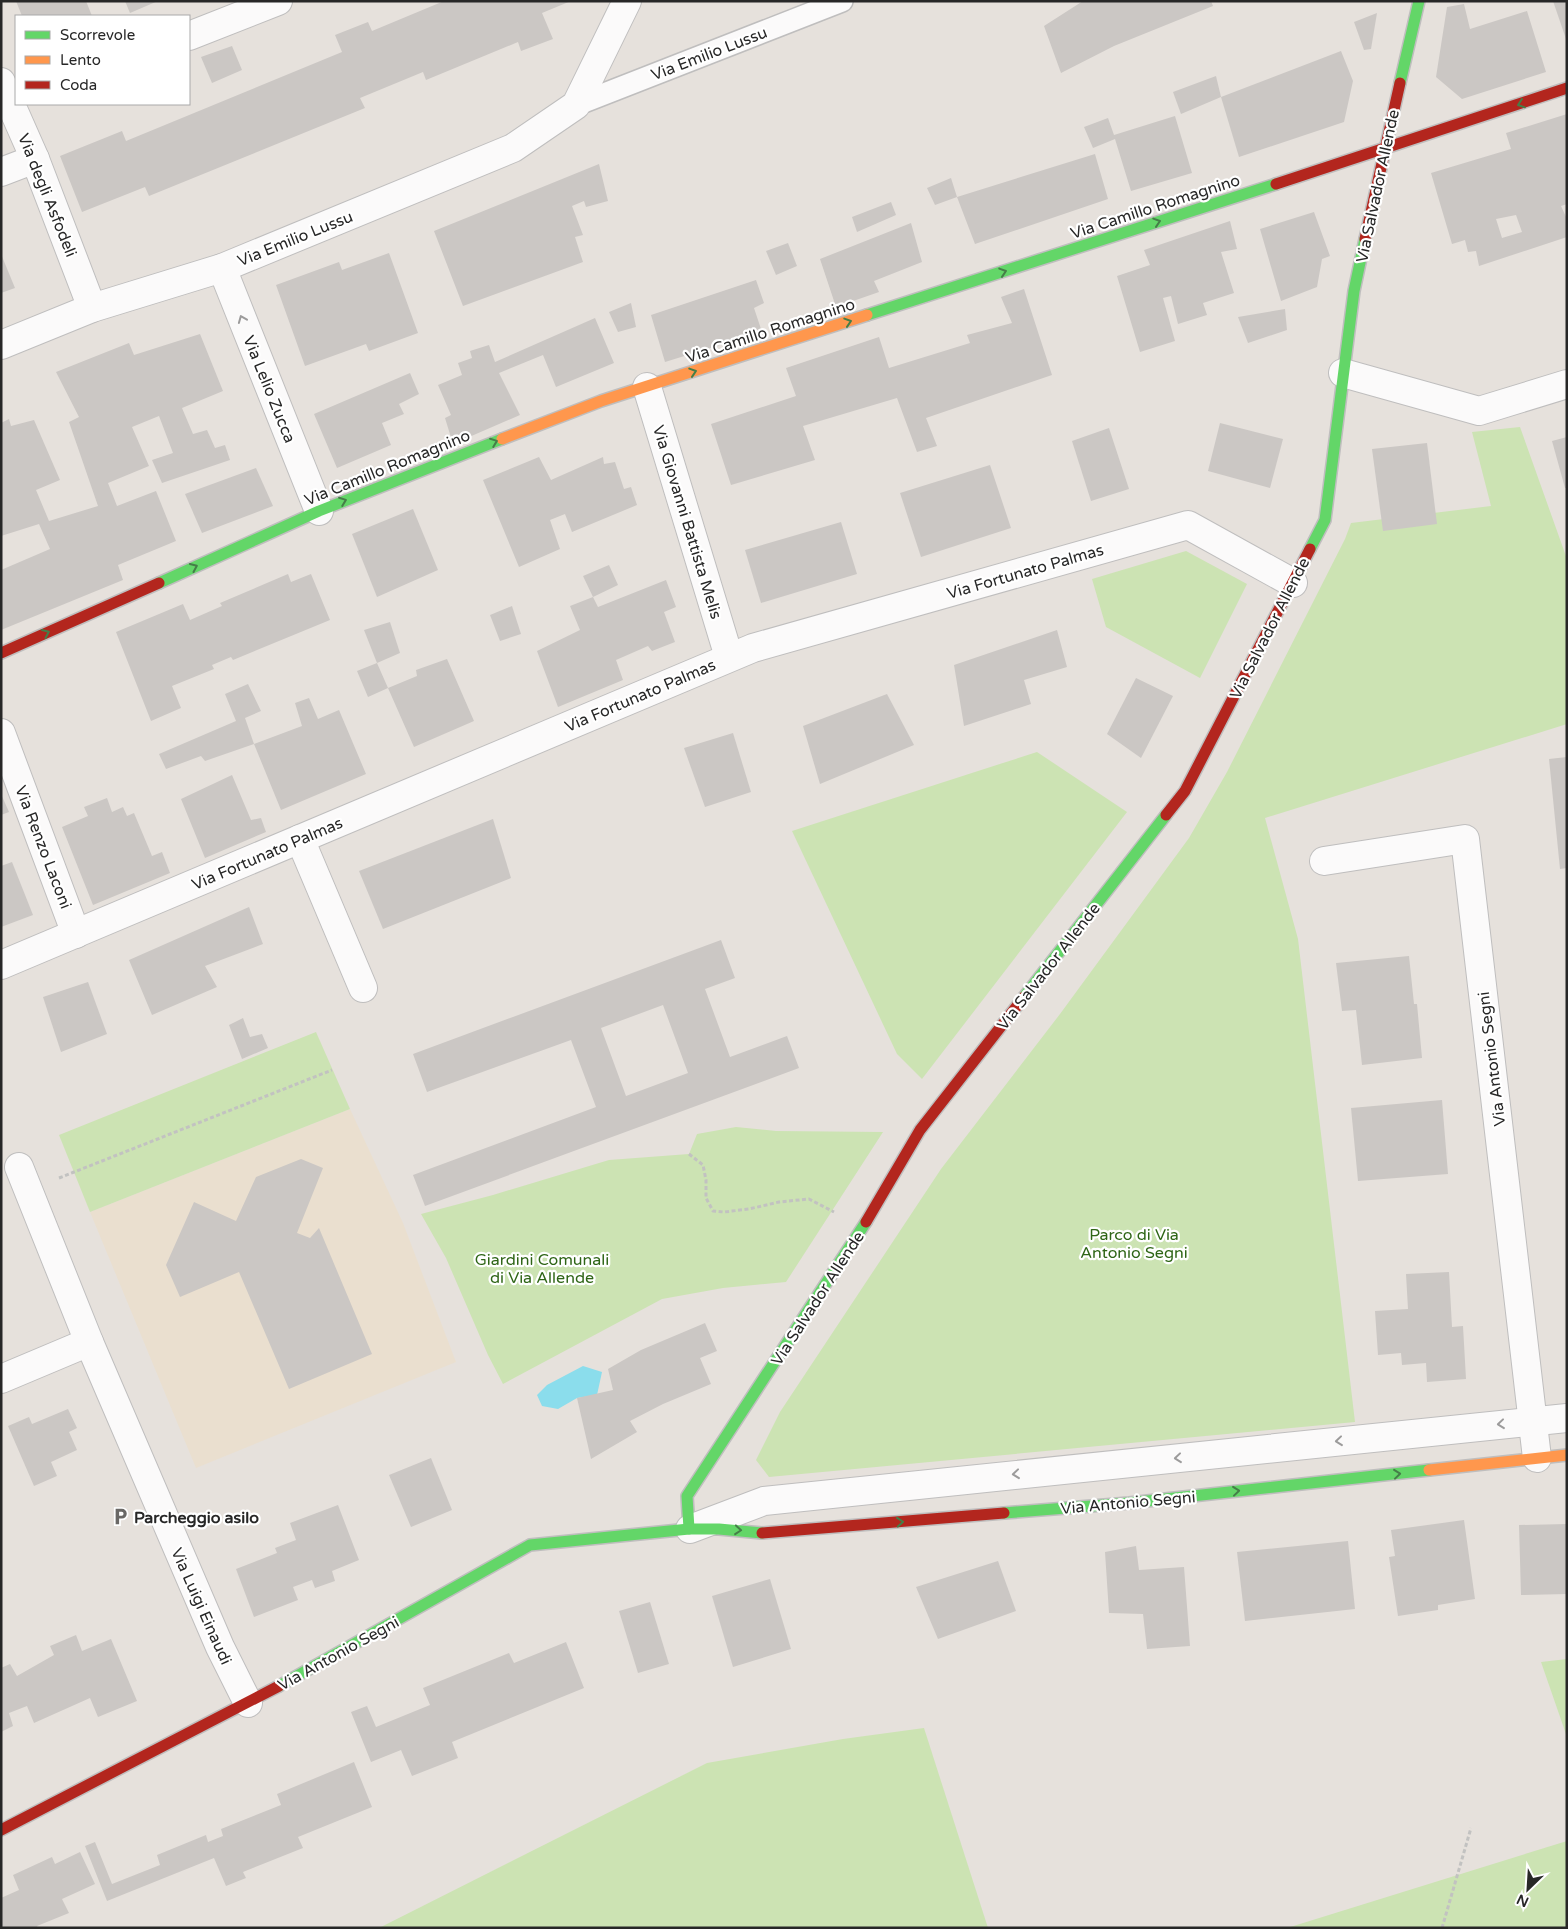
<svg xmlns="http://www.w3.org/2000/svg" width="1568" height="1929" viewBox="0 0 1568 1929" font-family="'Varela Round',sans-serif">
<style>
.education{fill:#eadfcf}
.green{fill:#cce3b3}
.water{fill:#8bddec}
.building{fill:#cbc7c4;fill-rule:evenodd}
.lines{fill:none;stroke-linecap:round;stroke-linejoin:round}
.lane-casing{stroke:#bfbebe;stroke-width:24}
.street-casing{stroke:#bfbebe;stroke-width:30}
.fast-casing{stroke:#bfbebe;stroke-width:14}
.slow-casing{stroke:#bfbebe;stroke-width:14}
.jam-casing{stroke:#bfbebe;stroke-width:14}
.path{stroke:#c2c2c1;stroke-width:3;stroke-dasharray:4 2.5;stroke-linecap:butt}
.lane{stroke:#fbfafa;stroke-width:21}
.street{stroke:#fbfafa;stroke-width:28}
.fast{stroke:#63d668;stroke-width:11}
.slow{stroke:#ff974d;stroke-width:11}
.jam{stroke:#b3261e;stroke-width:11}
.oneway{stroke:#457e48}
.oneway2{stroke:#9c9b9b}
.labels{text-anchor:middle;stroke-width:4.5;stroke-linejoin:round;paint-order:stroke}
.street-label{font-size:16px;fill:#272727;stroke:#fff}
.park-label{font-size:16px;fill:#2e6516;stroke:#fff}
.poi-label{font-size:16px;font-weight:bold;fill:#272727;stroke:#fff;text-anchor:start}
</style>
<rect width="100%" height="100%" fill="#e6e1dc"/>
<!-- education -->
<polygon class="education" points="350,1109 403,1223 456,1362 196,1468 90,1212"/>
<!-- green -->
<g class="green">
<polygon points="1520,427 1567,559 1567,724 1265,818 1298,939 1355,1422 769,1477 756,1460 780,1412 941,1169 1060,1014 1189,838 1227,772 1345,539 1351,523 1491,506 1472,432"/>
<polygon points="1186,551 1247,584 1200,678 1106,627 1092,579"/>
<polygon points="1037,752 1127,812 922,1079 897,1054 792,831"/>
<polygon points="316,1032 350,1109 90,1212 59,1135"/>
<polygon points="736,1127 776,1131 883,1132 786,1282 723,1288 662,1299 503,1384 488,1355 446,1258 421,1214 493,1195 609,1160 689,1154 697,1134"/>
<polygon points="1567,1659 1567,1737 1541,1662"/>
<polygon points="924,1728 988,1928 379,1928 707,1763 843,1739"/>
<polygon points="1567,1841 1567,1928 1287,1928"/>
</g>
<!-- water -->
<polygon class="water" points="583,1366 602,1372 597,1395 577,1398 558,1409 542,1406 537,1395 547,1385"/>
<!-- building -->
<g class="building">
<polygon points="16,1 86,1 92,16 22,16"/>
<polygon points="125,1 158,1 130,13"/>
<polygon points="444,1 571,1 542,13 553,39 521,51 518,42 426,80 423,72 360,98 365,108 149,196 145,187 82,212 60,156 122,131 126,141 342,52 335,35 368,22 372,31"/>
<polygon points="1083,1 1211,1 1213,6 1114,46 1061,73 1044,26"/>
<polygon points="1553,1 1567,1 1567,39 1566,39"/>
<polygon points="1464,4 1470,29 1527,11 1546,72 1462,99 1436,77 1447,7"/>
<polygon points="1377,13 1371,49 1364,50 1354,22"/>
<polygon points="232,46 242,70 212,83 201,57"/>
<polygon points="1341,51 1353,81 1344,122 1239,157 1221,97"/>
<polygon points="1216,76 1221,97 1181,114 1173,92"/>
<path d="M1567,114V204L1561,206L1567,219V237L1479,266L1476,251L1468,252L1465,240L1452,244L1431,173L1511,149L1506,133ZM1516,215L1522,232L1502,238L1496,219Z"/>
<polygon points="1175,116 1192,173 1131,191 1115,139 1093,148 1084,127 1108,118 1114,135"/>
<polygon points="1095,154 1108,199 975,244 957,197 935,205 927,188 951,178 957,197"/>
<polygon points="599,164 608,201 586,207 584,201 572,206 583,235 575,237 583,262 463,306 434,231"/>
<polygon points="891,202 896,215 857,232 852,217"/>
<polygon points="1314,212 1330,256 1322,259 1317,287 1281,301 1260,229"/>
<polygon points="1230,221 1237,249 1221,252 1234,293 1203,303 1207,315 1178,324 1171,296 1163,298 1175,341 1140,352 1117,276 1150,265 1144,250"/>
<polygon points="911,223 922,262 874,281 879,292 836,307 820,259"/>
<polygon points="788,243 797,266 776,275 766,251"/>
<polygon points="389,253 418,333 369,351 366,344 305,366 276,285 339,262 342,270"/>
<polygon points="1,254 15,288 1,293"/>
<polygon points="756,280 764,303 754,308 762,332 665,362 651,315"/>
<polygon points="1024,289 1052,375 926,418 937,446 917,452 897,398 803,426 815,460 731,485 711,424 796,396 786,368 879,337 889,368 970,343 967,335 1012,323 1001,297"/>
<polygon points="631,303 636,327 618,332 609,312"/>
<polygon points="1285,309 1287,330 1248,343 1238,317"/>
<polygon points="595,318 614,363 556,387 543,355 499,373 520,415 453,444 445,418 451,415 438,385 462,375 458,363 472,358 470,351 489,345 495,362"/>
<polygon points="200,334 223,391 182,408 193,434 207,430 215,448 225,445 230,460 162,483 152,460 173,453 159,416 132,427 149,466 108,483 117,506 156,491 176,541 118,565 123,580 1,630 1,570 50,549 39,524 1,536 1,423 9,419 11,426 34,420 60,480 36,490 49,521 98,506 69,422 79,417 56,372 129,343 134,355"/>
<polygon points="410,373 419,394 399,404 404,414 382,423 391,445 337,468 314,414"/>
<polygon points="1220,423 1283,439 1270,488 1208,471"/>
<polygon points="1109,428 1129,489 1091,501 1072,441"/>
<polygon points="1567,437 1567,488 1565,488 1552,441"/>
<polygon points="1427,443 1437,524 1383,531 1372,449"/>
<polygon points="539,457 551,480 603,457 604,464 615,462 624,489 631,487 637,505 572,532 565,514 550,520 560,549 519,567 483,480"/>
<polygon points="990,465 1011,528 921,557 900,493"/>
<polygon points="256,468 273,506 202,533 185,494"/>
<polygon points="413,509 438,570 377,597 352,534"/>
<polygon points="841,522 857,574 761,603 745,550"/>
<polygon points="609,565 618,585 593,597 583,576"/>
<polygon points="288,574 291,582 311,574 330,620 233,660 231,657 212,665 214,669 172,686 181,708 151,721 116,632 183,604 190,620 222,606 220,603"/>
<polygon points="666,580 676,607 664,612 675,642 652,651 648,646 616,660 623,680 558,707 537,651 580,630 570,606 593,597 598,607"/>
<polygon points="512,606 521,634 500,641 490,615"/>
<polygon points="390,622 400,653 377,663 364,630"/>
<polygon points="1057,630 1067,667 1024,680 1031,704 964,726 954,665"/>
<polygon points="447,659 474,721 414,747 388,688 368,697 357,671 377,663 388,688 417,676 416,670"/>
<polygon points="1136,678 1173,696 1141,758 1107,734"/>
<polygon points="248,684 261,711 245,718 254,744 205,761 201,756 166,769 159,754 236,721 225,694"/>
<polygon points="887,694 914,745 820,784 803,726"/>
<polygon points="309,698 318,719 339,710 366,774 281,810 254,744 302,726 295,703"/>
<polygon points="733,733 751,792 705,807 684,748"/>
<polygon points="1567,757 1567,868 1560,869 1549,759"/>
<polygon points="232,775 251,820 261,818 266,832 205,858 181,799"/>
<polygon points="1,794 9,812 1,815"/>
<polygon points="107,798 112,812 123,807 127,816 134,813 152,856 162,852 170,873 93,905 62,827 88,816 84,807"/>
<polygon points="493,819 511,878 383,929 359,871"/>
<polygon points="12,862 33,915 1,927 1,866"/>
<polygon points="249,907 263,944 205,966 217,987 152,1015 129,960"/>
<path d="M721,940L735,978L705,989L730,1057L787,1036L799,1068L425,1206L413,1175L596,1107L571,1040L427,1092L413,1054ZM663,1005L688,1073L626,1096L601,1028Z"/>
<polygon points="1409,956 1414,1004 1417,1004 1422,1058 1362,1065 1356,1010 1342,1011 1336,963"/>
<polygon points="88,982 107,1034 61,1052 43,997"/>
<polygon points="243,1018 250,1037 262,1034 268,1048 242,1059 229,1025"/>
<polygon points="1442,1100 1448,1174 1358,1181 1351,1108"/>
<polygon points="301,1159 323,1168 297,1233 310,1238 319,1228 372,1354 289,1389 239,1272 180,1297 166,1265 194,1202 236,1221 256,1177"/>
<polygon points="1449,1272 1452,1327 1463,1326 1466,1379 1427,1382 1426,1363 1402,1365 1401,1353 1378,1355 1375,1311 1408,1309 1406,1274"/>
<polygon points="705,1323 717,1351 700,1358 711,1384 663,1404 630,1421 637,1432 591,1459 577,1398 613,1390 608,1369 641,1350"/>
<polygon points="68,1409 77,1428 69,1432 77,1450 51,1462 57,1476 34,1486 8,1426 29,1417 32,1424"/>
<polygon points="431,1458 452,1510 411,1527 389,1475"/>
<polygon points="338,1505 359,1560 332,1571 335,1581 315,1588 312,1580 293,1587 298,1600 254,1617 236,1569 277,1553 275,1548 296,1540 290,1523"/>
<polygon points="1464,1520 1475,1599 1438,1605 1438,1610 1398,1616 1389,1557 1395,1556 1391,1530"/>
<polygon points="1567,1524 1567,1594 1521,1595 1519,1525"/>
<polygon points="1348,1541 1355,1609 1245,1621 1237,1552"/>
<polygon points="1136,1546 1139,1570 1184,1567 1190,1646 1147,1649 1143,1614 1109,1613 1105,1552"/>
<polygon points="998,1561 1016,1611 938,1639 916,1587"/>
<polygon points="770,1579 791,1649 733,1667 712,1596"/>
<polygon points="650,1602 669,1664 638,1673 619,1611"/>
<polygon points="76,1635 82,1651 111,1639 137,1701 98,1717 90,1698 34,1723 27,1706 9,1713 13,1726 1,1732 1,1668 10,1664 17,1676 54,1655 50,1646"/>
<polygon points="566,1642 584,1688 452,1742 458,1758 412,1776 401,1750 371,1762 351,1712 367,1706 376,1727 430,1705 423,1688 509,1653 514,1663"/>
<polygon points="354,1762 372,1807 298,1837 303,1848 243,1872 246,1878 226,1886 214,1858 107,1901 85,1846 95,1842 112,1884 160,1865 157,1855 206,1835 208,1842 223,1836 221,1829 281,1805 277,1794"/>
<polygon points="80,1852 95,1884 62,1899 69,1913 37,1926 38,1928 1,1928 1,1898 19,1890 13,1875 52,1857 55,1864"/>
</g>
<g class="lines">
<defs>
<polyline id="lane" points="576,105 842,1"/>
<g id="street">
<polyline points="189,36 278,1"/>
<polyline points="1,82 35,159 92,308"/>
<polyline points="1,172 35,159"/>
<polyline points="222,268 319,511"/>
<polyline points="1,345 92,308 222,268 513,148 576,105 627,1"/>
<polyline points="1343,373 1479,411 1567,384"/>
<polyline points="647,387 729,657"/>
<polyline points="1,733 76,934"/>
<polyline points="300,839 363,988"/>
<polyline points="1324,861 1465,839 1537,1458"/>
<polyline points="1,965 753,648 1188,525 1293,583"/>
<polyline points="19,1167 89,1342 220,1647 248,1703"/>
<polyline points="1,1379 89,1342"/>
<polyline points="690,1529 764,1501 1567,1418"/>
</g>
<g id="fast">
<polyline points="1400,83 1419,1"/>
<polyline points="867,315 1276,184"/>
<polyline points="1310,549 1325,520 1354,291 1365,239"/>
<polyline points="159,583 319,511 502,439"/>
<polyline points="1024,997 1166,815"/>
<polyline points="1004,1513 1129,1503 1429,1470"/>
<polyline points="689,1529 687,1496 866,1222"/>
<polyline points="279,1686 530,1545 689,1529 719,1529 762,1533"/>
</g>
<g id="slow">
<polyline points="502,439 601,401 867,315"/>
<polyline points="1429,1470 1567,1455"/>
</g>
<g id="jam">
<polyline points="1276,184 1567,88"/>
<polyline points="1365,239 1400,83"/>
<polyline points="1,653 159,583"/>
<polyline points="1166,815 1185,791 1310,549"/>
<polyline points="866,1222 920,1130 1024,997"/>
<polyline points="762,1533 1004,1513"/>
<polyline points="1,1830 279,1686"/>
</g>
</defs>
<!-- lane casing -->
<use href="#lane" class="lane-casing"/>
<!-- street casing -->
<use href="#street" class="street-casing"/>
<!-- fast casing -->
<use href="#fast" class="fast-casing"/>
<!-- slow casing -->
<use href="#slow" class="slow-casing"/>
<!-- jam casing -->
<use href="#jam" class="jam-casing"/>
<!-- path -->
<g class="path">
<polyline points="689,1154 703,1165 706,1180 706,1198 713,1211 724,1212 749,1209 779,1202 809,1199 834,1212"/>
<polyline points="59,1178 332,1070"/>
<polyline points="1442,1928 1471,1828"/>
</g>
<!-- lane -->
<use href="#lane" class="lane"/>
<!-- street -->
<use href="#street" class="street"/>
<!-- fast -->
<use href="#fast" class="fast"/>
<!-- slow -->
<use href="#slow" class="slow"/>
<!-- jam -->
<use href="#jam" class="jam"/>
</g>
<!-- one-way arrows -->
<defs><path id="oneway-chevron" d="M-2-3.5L2.5 0L-2 3.5" fill="none" stroke-width="1.6" stroke-linecap="round" stroke-linejoin="round" transform="scale(1.25)"/></defs>
<g class="oneway">
<use href="#oneway-chevron" transform="translate(1521 104) rotate(161)"/>
<use href="#oneway-chevron" transform="translate(1157 222) rotate(-18)"/>
<use href="#oneway-chevron" transform="translate(1003 272) rotate(-18)"/>
<use href="#oneway-chevron" transform="translate(848 322) rotate(-18)"/>
<use href="#oneway-chevron" transform="translate(693 372) rotate(-18)"/>
<use href="#oneway-chevron" transform="translate(494 442) rotate(-21)"/>
<use href="#oneway-chevron" transform="translate(343 501) rotate(-21)"/>
<use href="#oneway-chevron" transform="translate(194 567) rotate(-24)"/>
<use href="#oneway-chevron" transform="translate(46 633) rotate(-24)"/>
<use href="#oneway-chevron" transform="translate(1397 1474) rotate(-6)"/>
<use href="#oneway-chevron" transform="translate(1236 1491) rotate(-6)"/>
<use href="#oneway-chevron" transform="translate(900 1522) rotate(-5)"/>
<use href="#oneway-chevron" transform="translate(738 1530) rotate(5)"/>
</g>
<g class="oneway2">
<use href="#oneway-chevron" transform="translate(242 319) rotate(-112)"/>
<use href="#oneway-chevron" transform="translate(1501 1424) rotate(174)"/>
<use href="#oneway-chevron" transform="translate(1339 1441) rotate(174)"/>
<use href="#oneway-chevron" transform="translate(1178 1458) rotate(174)"/>
<use href="#oneway-chevron" transform="translate(1016 1474) rotate(174)"/>
</g>
<!-- icons -->
<defs>
<symbol id="parking-bare" viewBox="-9 -9 18 18"><path d="M-3.5-5.5H1a3.5 3.5 0 0 1 0 7H-1V5.5H-3.5ZM-1-3.4V-.6H.8a1.4 1.4 0 0 0 0-2.8Z" fill="#6a6866" stroke="#fff" stroke-width="2.5" paint-order="stroke"/></symbol>
</defs>
<g fill-rule="evenodd">
<use href="#parking-bare" x="108" y="1504" width="25" height="25"/>
</g>
<g class="labels">
<!-- street labels -->
<g class="street-label">
<text transform="translate(709 53) rotate(-21)" y="6">Via Emilio Lussu</text>
<text transform="translate(1377 186) rotate(-78)" y="6">Via Salvador Allende</text>
<text transform="translate(48 195) rotate(68)" y="6">Via degli Asfodeli</text>
<text transform="translate(1155 206) rotate(-18)" y="6">Via Camillo Romagnino</text>
<text transform="translate(295 238) rotate(-22)" y="6">Via Emilio Lussu</text>
<text transform="translate(770 330) rotate(-18)" y="6">Via Camillo Romagnino</text>
<text transform="translate(270 389) rotate(68)" y="6">Via Lelio Zucca</text>
<text transform="translate(387 467) rotate(-22)" y="6">Via Camillo Romagnino</text>
<text transform="translate(688 522) rotate(73)" y="6">Via Giovanni Battista Melis</text>
<text transform="translate(1025 571) rotate(-16)" y="6">Via Fortunato Palmas</text>
<text transform="translate(1269 628) rotate(-63)" y="6">Via Salvador Allende</text>
<text transform="translate(640 695) rotate(-23)" y="6">Via Fortunato Palmas</text>
<text transform="translate(44 847) rotate(69)" y="6">Via Renzo Laconi</text>
<text transform="translate(267 853) rotate(-23)" y="6">Via Fortunato Palmas</text>
<text transform="translate(1048 966) rotate(-52)" y="6">Via Salvador Allende</text>
<text transform="translate(1491 1059) rotate(-97)" y="6">Via Antonio Segni</text>
<text transform="translate(817 1298) rotate(-57)" y="6">Via Salvador Allende</text>
<text transform="translate(1128 1502) rotate(-5)" y="6">Via Antonio Segni</text>
<text transform="translate(202 1606) rotate(66)" y="6">Via Luigi Einaudi</text>
<text transform="translate(338 1653) rotate(-29)" y="6">Via Antonio Segni</text>
</g>
<!-- park labels -->
<g class="park-label">
<text x="1134" y="1240">Parco di Via<tspan x="1134" dy="18">Antonio Segni</tspan></text>
<text x="542" y="1265">Giardini Comunali<tspan x="542" dy="18">di Via Allende</tspan></text>
</g>
<!-- poi labels -->
<g class="poi-label">
<text x="134" y="1523">Parcheggio asilo</text>
</g>
</g>
<!-- border -->
<rect width="1568" height="1929" fill="none" stroke="#272727" stroke-width="5"/>
<!-- legend -->
<rect x="15" y="15" width="175" height="90" fill="#ffffff" stroke="#a9a9a9"/>
<rect x="25" y="31" width="25" height="8" fill="#63d668" stroke="#a9a9a9"/>
<text x="60" y="40" font-size="15" fill="#272727">Scorrevole</text>
<rect x="25" y="56" width="25" height="8" fill="#ff974d" stroke="#a9a9a9"/>
<text x="60" y="65" font-size="15" fill="#272727">Lento</text>
<rect x="25" y="81" width="25" height="8" fill="#b3261e" stroke="#a9a9a9"/>
<text x="60" y="90" font-size="15" fill="#272727">Coda</text>
<!-- north arrow -->
<g transform="translate(1528 1889) rotate(205)" stroke="#ffffff" stroke-width="4" paint-order="stroke">
<path d="M0-4L9 19L0 12L-9 19Z" fill="#272727"/>
<text y="-8" font-size="14" font-weight="bold" text-anchor="middle" fill="#272727">N</text>
</g>
</svg>
